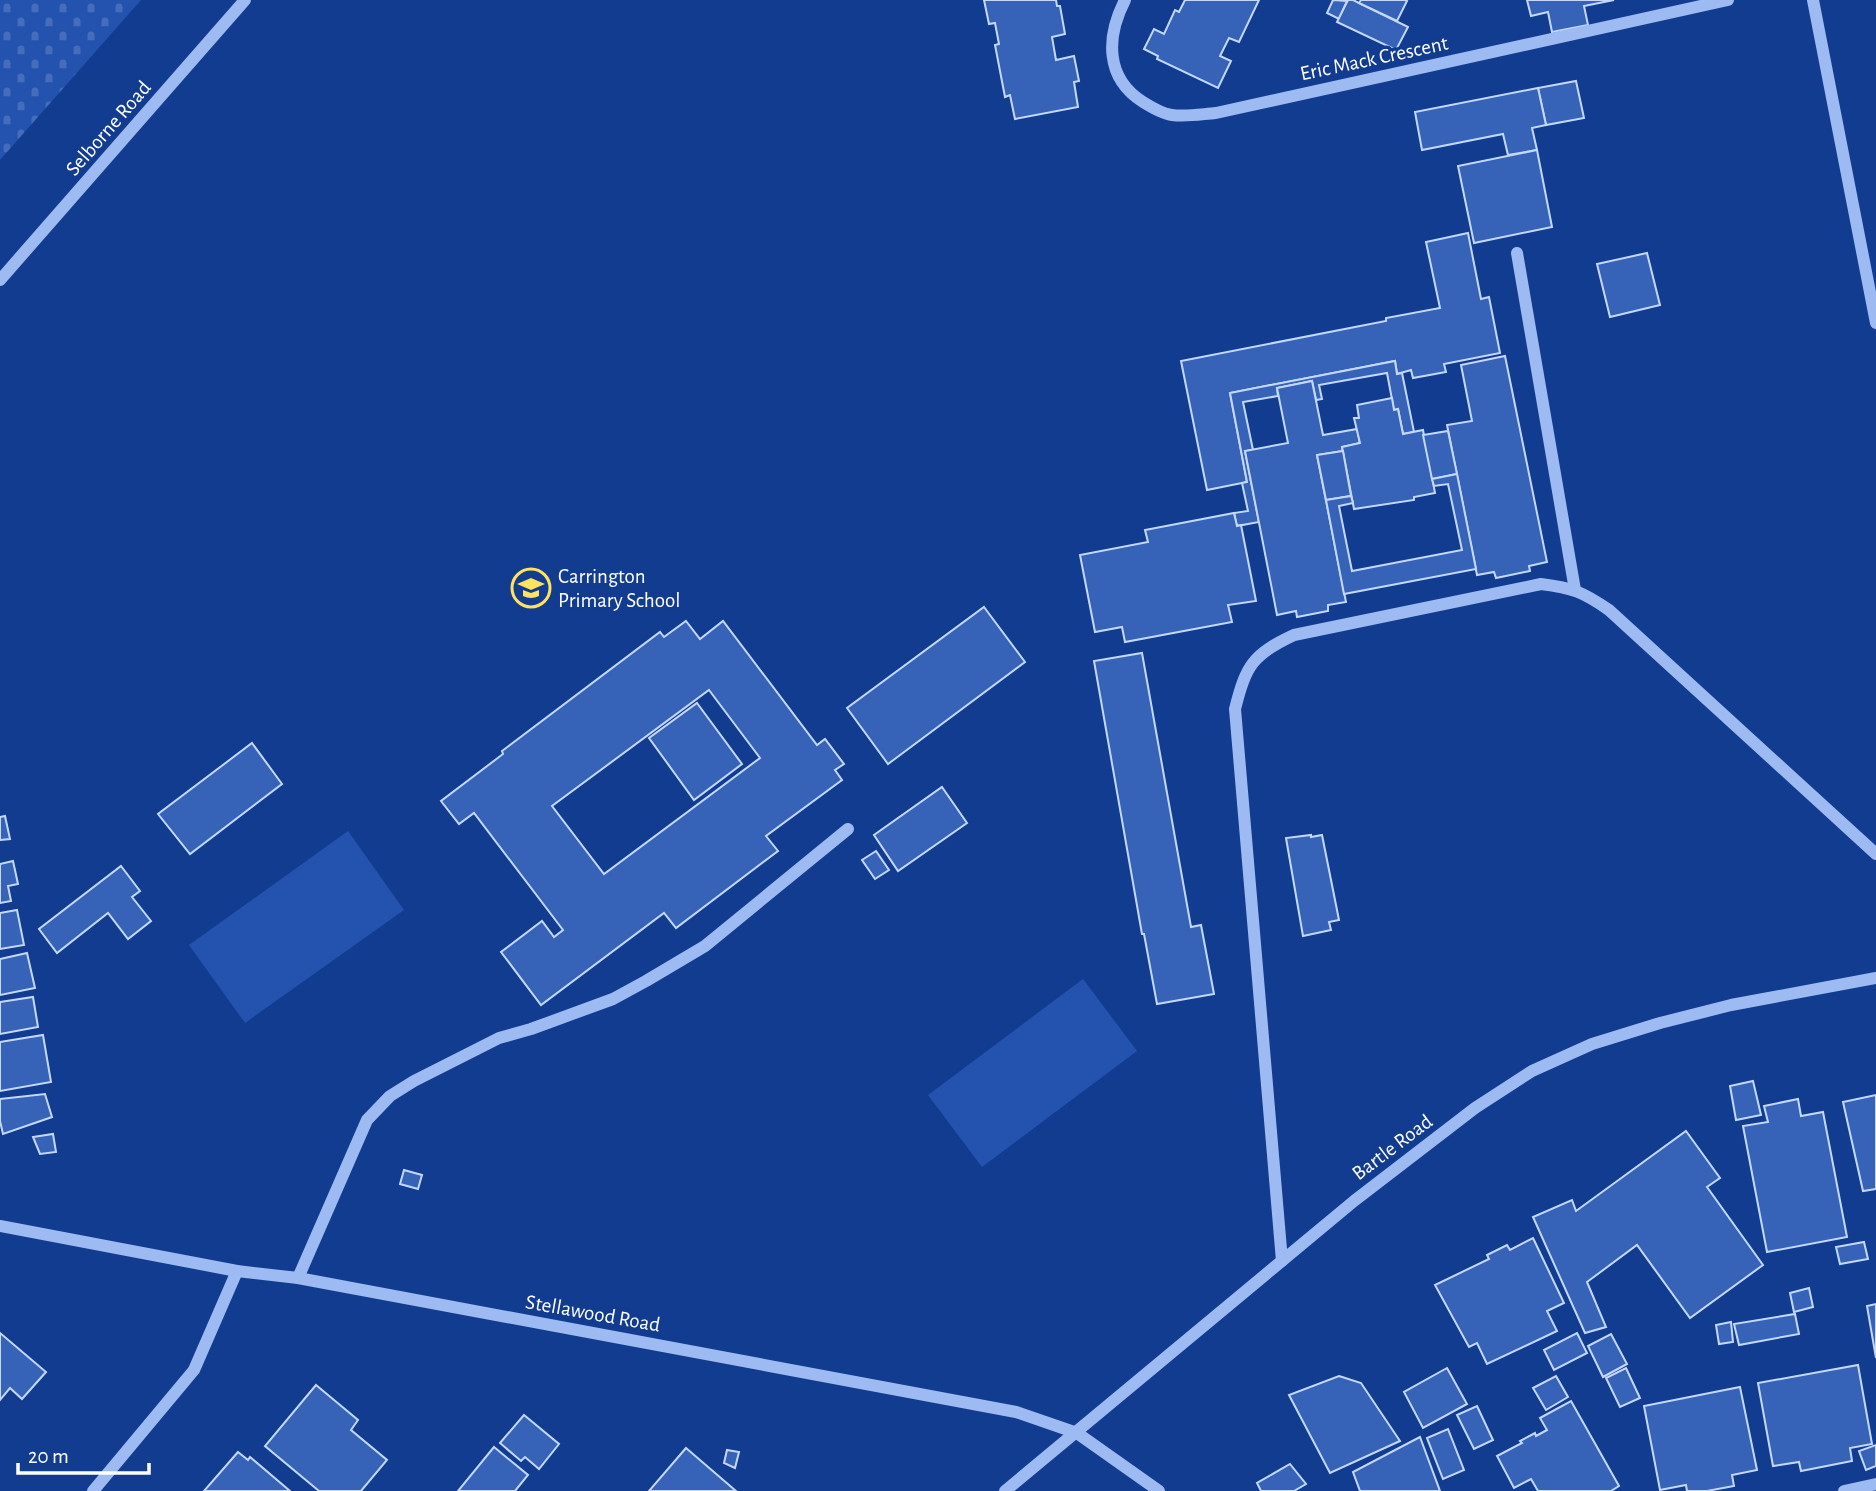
<svg xmlns="http://www.w3.org/2000/svg" width="1876" height="1491" viewBox="0 0 1876 1491" font-family="'Alegreya Sans',sans-serif">
<style>
.cemetery{fill:url(#cemetery-stones)}
.garden{fill:#2453af}
.building{fill:#3662b7;stroke:#c4d8fd;stroke-width:2;fill-rule:evenodd}
.lines{fill:none;stroke-linecap:round;stroke-linejoin:round}
.minor{stroke:#9dbaf2;stroke-width:12}
.labels{text-anchor:middle;stroke-width:7;stroke-linejoin:round;paint-order:stroke}
.street-label{font-size:21px;fill:#fff;stroke:#123c90}
.poi-label{font-size:21px;fill:#fff;stroke:#123c90;text-anchor:start}
</style>
<defs>
<pattern id="cemetery-stones" width="16" height="16" patternUnits="userSpaceOnUse" patternTransform="scale(1.75)"><rect width="16" height="16" fill="#2453af"/><path d="M2 7V4a2 2 0 0 1 4 0v3zM10 15v-3a2 2 0 0 1 4 0v3z" fill="#456dbb"/></pattern>
</defs>
<rect width="100%" height="100%" fill="#123c90"/>
<!-- cemetery -->
<polygon class="cemetery" points="0,0 141,0 0,160"/>
<!-- garden -->
<g class="garden">
<polygon points="348,831 404,910 245,1023 189,945"/>
<polygon points="1083,979 1137,1051 982,1167 928,1095"/>
</g>
<!-- building -->
<g class="building">
<polygon points="984,0 1056,0 1057,6 1060,6 1065,34 1052,37 1056,60 1074,56 1079,81 1074,82 1078,107 1015,119 1010,95 1005,97 995,45 999,44 995,23 989,24"/>
<polygon points="1185,0 1259,0 1239,42 1229,38 1220,56 1231,61 1218,88 1157,59 1158,56 1144,49 1154,29 1164,34 1175,10 1179,12"/>
<polygon points="1333,0 1347,1 1339,19 1327,13"/>
<polygon points="1353,0 1408,27 1396,50 1337,22 1348,0"/>
<polygon points="1361,0 1405,0 1407,1 1397,21 1359,3"/>
<polygon points="1527,0 1614,0 1584,6 1588,25 1552,32 1548,12 1531,16"/>
<polygon points="1576,81 1584,118 1546,125 1538,88"/>
<polygon points="1538,88 1546,125 1532,128 1537,150 1508,155 1503,134 1422,150 1415,112"/>
<polygon points="1537,150 1552,227 1474,243 1458,166"/>
<polygon points="1468,233 1481,299 1489,297 1500,353 1444,364 1446,372 1413,378 1411,370 1397,374 1395,361 1230,393 1247,482 1207,490 1181,361 1386,321 1386,318 1440,308 1426,242"/>
<polygon points="1647,253 1660,305 1610,317 1597,264"/>
<polygon points="1505,356 1547,562 1529,566 1530,571 1496,578 1494,572 1477,575 1447,425 1472,421 1461,365"/>
<polygon points="1395,361 1397,374 1402,373 1414,432 1403,434 1398,409 1394,410 1387,373 1319,385 1322,399 1316,400 1312,381 1277,388 1278,396 1243,402 1253,450 1245,451 1259,522 1237,526 1234,513 1248,511 1242,483 1247,482 1230,393"/>
<polygon points="1312,381 1323,435 1357,429 1360,443 1342,447 1343,451 1317,455 1346,602 1328,605 1328,611 1297,617 1296,611 1277,615 1245,451 1288,443 1277,388"/>
<polygon points="1392,398 1394,410 1398,409 1403,434 1423,430 1435,493 1414,497 1414,500 1354,509 1342,447 1360,443 1354,418 1359,418 1357,405"/>
<polygon points="1448,431 1457,474 1432,479 1423,435"/>
<polygon points="1343,451 1351,496 1326,500 1317,455"/>
<polygon points="1457,474 1476,569 1344,594 1326,500 1351,496 1353,503 1339,506 1352,571 1462,550 1448,484 1434,486 1432,479"/>
<polygon points="1234,513 1237,526 1241,525 1256,601 1228,605 1232,622 1125,642 1122,627 1095,632 1080,555 1148,542 1145,530"/>
<polygon points="984,607 1025,662 888,764 847,708"/>
<path d="M686,621L700,639L723,621L817,745L825,739L844,764L835,770L842,780L766,836L778,851L676,928L664,913L541,1005L501,952L542,921L554,937L563,930L474,813L459,824L441,801L503,754L502,751L660,632L664,637ZM709,690L760,758L604,874L552,806Z"/>
<polygon points="1142,653 1191,927 1201,925 1214,994 1157,1004 1144,934 1142,934 1094,661"/>
<polygon points="697,703 742,764 694,800 649,738"/>
<polygon points="252,743 282,784 190,854 158,814"/>
<polygon points="942,787 967,823 898,871 874,835"/>
<polygon points="5,816 10,839 0,840 0,817"/>
<polygon points="1311,835 1311,837 1322,835 1339,920 1329,922 1331,930 1303,936 1286,838"/>
<polygon points="876,851 889,870 875,879 862,860"/>
<polygon points="13,861 18,884 8,886 11,901 0,903 0,864"/>
<polygon points="121,866 140,891 132,897 151,921 128,939 108,913 57,953 39,929"/>
<polygon points="17,910 24,945 0,949 0,913"/>
<polygon points="27,953 35,988 0,995 0,959"/>
<polygon points="33,997 38,1027 0,1034 0,1002"/>
<polygon points="43,1035 51,1082 0,1091 0,1042"/>
<polygon points="1753,1081 1761,1115 1736,1120 1730,1086"/>
<polygon points="45,1094 52,1117 3,1134 0,1121 0,1099"/>
<polygon points="1876,1095 1876,1189 1863,1191 1843,1102"/>
<polygon points="1798,1099 1801,1116 1823,1112 1847,1237 1767,1252 1743,1126 1768,1122 1764,1106"/>
<polygon points="1686,1131 1720,1178 1707,1187 1763,1265 1690,1318 1637,1245 1587,1282 1606,1327 1585,1333 1533,1217 1572,1200 1576,1211"/>
<polygon points="53,1134 56,1152 40,1154 33,1137"/>
<polygon points="404,1170 422,1175 418,1189 400,1184"/>
<polygon points="1533,1238 1564,1303 1547,1311 1557,1331 1487,1364 1477,1343 1469,1347 1435,1285 1489,1259 1487,1255 1507,1245 1510,1250"/>
<polygon points="1864,1242 1868,1259 1840,1264 1836,1247"/>
<polygon points="1809,1288 1813,1307 1794,1312 1790,1293"/>
<polygon points="1876,1304 1876,1358 1867,1306"/>
<polygon points="1795,1314 1799,1334 1739,1345 1734,1324"/>
<polygon points="1731,1322 1733,1342 1719,1344 1716,1325"/>
<polygon points="0,1333 46,1372 22,1399 10,1388 0,1400"/>
<polygon points="1577,1333 1587,1353 1554,1370 1544,1350"/>
<polygon points="1611,1334 1627,1364 1603,1377 1588,1346"/>
<polygon points="1858,1365 1872,1444 1850,1448 1852,1461 1801,1471 1799,1462 1773,1466 1758,1383"/>
<polygon points="1447,1368 1467,1404 1423,1428 1404,1392"/>
<polygon points="1626,1368 1640,1398 1620,1407 1606,1378"/>
<polygon points="1339,1376 1361,1383 1400,1441 1330,1473 1289,1395"/>
<polygon points="1556,1376 1568,1397 1546,1410 1533,1388"/>
<polygon points="316,1385 358,1420 351,1430 387,1460 361,1491 319,1491 265,1446"/>
<polygon points="1740,1387 1757,1470 1732,1475 1734,1486 1707,1491 1687,1491 1686,1485 1660,1490 1644,1406"/>
<polygon points="1571,1401 1619,1486 1611,1491 1538,1491 1531,1479 1514,1488 1497,1456 1522,1443 1520,1441 1535,1433 1536,1436 1547,1430 1540,1418"/>
<polygon points="1477,1406 1493,1440 1474,1449 1457,1415"/>
<polygon points="524,1415 559,1444 539,1469 525,1457 521,1461 500,1443"/>
<polygon points="1448,1429 1464,1470 1443,1479 1427,1438"/>
<polygon points="1420,1437 1440,1491 1360,1491 1353,1472"/>
<polygon points="1876,1445 1876,1466 1866,1470 1859,1451"/>
<polygon points="494,1447 528,1475 515,1491 458,1491"/>
<polygon points="686,1448 736,1491 649,1491"/>
<polygon points="727,1450 739,1452 735,1468 724,1463"/>
<polygon points="238,1452 248,1460 250,1457 290,1491 204,1491"/>
<polygon points="1290,1464 1306,1484 1294,1491 1261,1491 1257,1483"/>
</g>
<g class="lines">
<!-- minor -->
<g class="minor">
<path d="M1125,0C1106,37 1105,78 1143,102C1151,107 1163,114 1172,115C1187,117 1202,114 1216,113L1728,0"/>
<polyline points="1813,0 1876,323"/>
<polyline points="1517,253 1575,590"/>
<polyline points="0,280 245,0"/>
<polyline points="0,1226 237,1271 298,1278 1016,1412 1077,1433 1159,1491"/>
<path d="M1282,1261L1235,709C1246,665 1253,654 1294,635L1541,584C1573,588 1583,592 1609,610L1876,854"/>
<polyline points="298,1278 367,1120 390,1096 414,1081 499,1038 531,1029 613,999 646,981 705,946 848,829"/>
<polyline points="93,1491 194,1370 237,1271"/>
<polyline points="1005,1491 1354,1201 1475,1108 1532,1071 1592,1044 1660,1023 1731,1005 1876,978"/>
<polyline points="1844,1491 1876,1484"/>
</g>
</g>
<!-- icons -->
<defs>
<symbol id="school-ring" viewBox="-11 -11 22 22"><circle r="9.5" fill="#123c90" stroke="#ffe25e" stroke-width="1.5"/><path d="M0-5L7-2L0 1L-7-2ZM-4 1L0 2.5L4 1V4Q0 6-4 4Z" fill="#ffe25e"/></symbol>
</defs>
<g fill-rule="evenodd">
<use href="#school-ring" x="509" y="566" width="44" height="44"/>
</g>
<g class="labels">
<!-- street labels -->
<g class="street-label">
<text transform="translate(1374 58) rotate(-12)" y="7">Eric Mack Crescent</text>
<text transform="translate(108 128) rotate(-49)" y="7">Selborne Road</text>
<text transform="translate(1392 1147) rotate(-37)" y="7">Bartle Road</text>
<text transform="translate(593 1313) rotate(10)" y="7">Stellawood Road</text>
</g>
<!-- poi labels -->
<g class="poi-label">
<text x="558" y="583">Carrington<tspan x="558" dy="24">Primary School</tspan></text>
</g>
</g>
<!-- scale -->
<path d="M18 1463v10h131v-10" fill="none" stroke="#ffffff" stroke-width="3.5"/>
<text x="28" y="1463" font-size="21" fill="#ffffff" stroke="#123c90" stroke-width="5" paint-order="stroke">20 m</text>
</svg>
